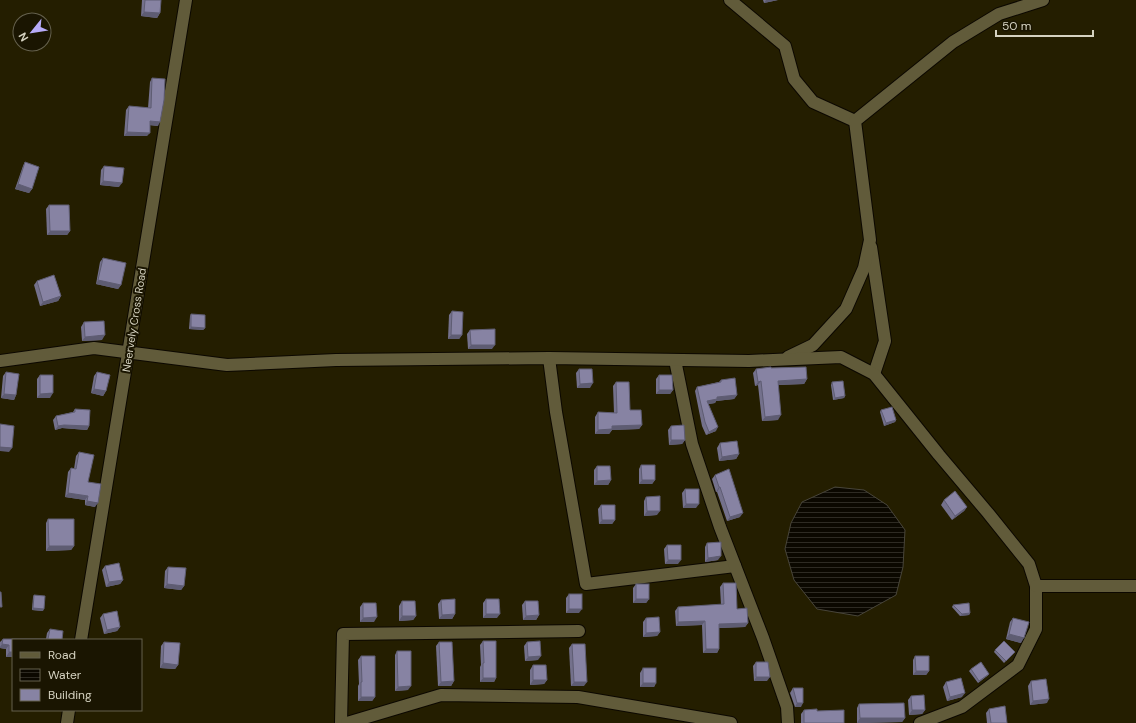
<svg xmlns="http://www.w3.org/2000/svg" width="1136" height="723" viewBox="0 0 1136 723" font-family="'DM Sans',sans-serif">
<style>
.water{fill:url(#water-rules);stroke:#48453a}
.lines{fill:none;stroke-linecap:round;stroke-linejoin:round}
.street-casing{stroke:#0c0800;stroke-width:14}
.secondary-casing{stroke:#0c0800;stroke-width:14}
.street{stroke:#615b3a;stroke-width:12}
.secondary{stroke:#615b3a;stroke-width:12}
.wall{fill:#74718c}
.shaded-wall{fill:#5e5c72}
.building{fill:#8783a3;stroke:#5e5c72}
.labels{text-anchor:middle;stroke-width:4;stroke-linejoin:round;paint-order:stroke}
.street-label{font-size:11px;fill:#d5d2c0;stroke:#1a1501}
</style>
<defs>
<pattern id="water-rules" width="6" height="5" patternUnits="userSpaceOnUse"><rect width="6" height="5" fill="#0b0800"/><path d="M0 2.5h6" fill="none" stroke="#2e2b23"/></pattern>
</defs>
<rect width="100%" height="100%" fill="#241e00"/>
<!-- water -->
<polygon class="water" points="835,487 864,490 887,505 905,530 903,567 896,595 858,616 817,609 794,580 785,549 791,523 802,502"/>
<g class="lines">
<defs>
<g id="street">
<polyline points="730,0 785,46 794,79 813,102 855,121"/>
<polyline points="871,247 885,341 874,374"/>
<polyline points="788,357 813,345 846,309 864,268 870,240 855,121 953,42 999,14 1043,0"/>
<polyline points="549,358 556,412 586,584 735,566"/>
<polyline points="675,360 692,444 720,527 763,638 787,707 788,723"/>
<polyline points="0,361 94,348 227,365 336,360 549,358 749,361 841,357 874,374 939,455 988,513 1029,564 1036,586 1036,629 1018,665 962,707 920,723"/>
<polyline points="1036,586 1136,586"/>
<polyline points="341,723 343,634 579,631"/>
<polyline points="347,723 441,695 578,697 731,723"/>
</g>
<g id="secondary">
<polyline points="81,640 186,0"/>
<polyline points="67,723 69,710"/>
</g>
</defs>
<!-- street casing -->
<use href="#street" class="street-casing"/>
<!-- secondary casing -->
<use href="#secondary" class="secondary-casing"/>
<!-- street -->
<use href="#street" class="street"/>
<!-- secondary -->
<use href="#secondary" class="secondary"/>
</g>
<!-- wall -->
<g class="wall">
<polygon points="142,0 161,0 160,13 157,18 141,16"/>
<polygon points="763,0 778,0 764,3"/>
<polygon points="152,78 158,126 150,125 147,136 124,136 126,110 129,106 148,108 150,82"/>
<polygon points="25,162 32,189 29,193 15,189 23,166"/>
<polygon points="104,166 119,187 100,185 101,170"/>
<polygon points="49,205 70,231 67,235 47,235 46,209"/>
<polygon points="103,258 121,285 118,289 96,284 100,262"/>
<polygon points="37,281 61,296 58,301 40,306 34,285"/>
<polygon points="452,311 462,335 459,339 448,339 449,315"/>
<polygon points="191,314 205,328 203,330 189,329 190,316"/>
<polygon points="84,322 102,340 82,341 81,327"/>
<polygon points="470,330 492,349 468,349 467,334"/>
<polygon points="771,368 807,379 804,384 778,385 778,420 762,421 758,385 755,386 753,373 756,369"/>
<polygon points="579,369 590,388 577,388 576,373"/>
<polygon points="6,372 16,395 14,400 1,398 3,376"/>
<polygon points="97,372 106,391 103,396 91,393 94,376"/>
<polygon points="40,375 50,398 37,398 37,379"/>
<polygon points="659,375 673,390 670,394 656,394 656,379"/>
<polygon points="721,380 737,395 734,399 716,401 715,403 708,404 716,431 706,435 702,426 695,391 697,387 719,382"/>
<polygon points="616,382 630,410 642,425 639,429 612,430 609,434 595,434 595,417 598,412 614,413 613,386"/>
<polygon points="832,382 845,396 844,398 833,400 831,385"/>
<polygon points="75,409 89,426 87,430 62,428 55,430 53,420 56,416 73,412"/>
<polygon points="881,410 896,420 895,422 884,426 880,412"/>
<polygon points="671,426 685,440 682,444 669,445 668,430"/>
<polygon points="720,443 739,454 736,459 719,461 717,448"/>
<polygon points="79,452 88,482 95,507 85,505 85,500 65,497 68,472 71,468 74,469 76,456"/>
<polygon points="641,465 655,480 652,484 639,484 639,469"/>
<polygon points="597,466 611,480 608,485 594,485 594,470"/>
<polygon points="715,475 740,517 727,521 717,492 716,492 712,479"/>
<polygon points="685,489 696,508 683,508 682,493"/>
<polygon points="646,497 657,515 644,516 644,501"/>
<polygon points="944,500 967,507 964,511 952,520 941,505"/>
<polygon points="601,505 615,520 612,524 599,524 598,509"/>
<polygon points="48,519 74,546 71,550 46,551 46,523"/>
<polygon points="707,543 718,560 705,562 705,547"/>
<polygon points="667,545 678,564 665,564 664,549"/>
<polygon points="105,566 123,580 120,584 106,587 102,570"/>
<polygon points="168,567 184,586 181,590 164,588 165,571"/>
<polygon points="723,583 737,609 748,623 745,627 719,628 719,649 717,653 703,653 702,625 676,626 675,611 678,607 721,605 720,587"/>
<polygon points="636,584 649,599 646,603 633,603 633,588"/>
<polygon points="569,594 579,613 566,613 566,598"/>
<polygon points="34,595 43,611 32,610 33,597"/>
<polygon points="486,599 497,618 483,618 483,603"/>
<polygon points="441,600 455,614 452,619 439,619 438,604"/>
<polygon points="402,601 416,616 413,620 399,621 399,606"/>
<polygon points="525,601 539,615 536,620 523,620 522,605"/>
<polygon points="363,603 374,622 360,622 360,607"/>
<polygon points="953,605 970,613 969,615 960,616 952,607"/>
<polygon points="103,614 120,627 117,631 104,634 100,618"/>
<polygon points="646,618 660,632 657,636 643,637 643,622"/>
<polygon points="1013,618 1021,643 1006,639 1010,622"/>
<polygon points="50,629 62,640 13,657 6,657 6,649 0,648 0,642 3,639 46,639 47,633"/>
<polygon points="483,641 496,678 494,682 480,682 480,667 481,665 480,645"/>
<polygon points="164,642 178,665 175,669 160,668 161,646"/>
<polygon points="439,642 454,681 451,686 438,686 436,646"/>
<polygon points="527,642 538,660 525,661 524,646"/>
<polygon points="572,644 584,686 571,686 569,648"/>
<polygon points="995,650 1015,652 1004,663 994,652"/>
<polygon points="397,651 408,690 395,691 395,655"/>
<polygon points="361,656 375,697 372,701 358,701 358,686 359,684 358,660"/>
<polygon points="915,656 929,671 926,675 913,675 913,660"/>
<polygon points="756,662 767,681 754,681 753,666"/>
<polygon points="533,665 547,680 544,684 530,685 530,670"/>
<polygon points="643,668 656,683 654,687 640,687 640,673"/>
<polygon points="971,669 989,674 987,676 978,683 969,671"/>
<polygon points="1031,681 1047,703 1030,705 1028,686"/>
<polygon points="946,682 962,697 947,701 943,687"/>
<polygon points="793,688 801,707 795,707 790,693"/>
<polygon points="911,696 925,710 922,714 909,715 908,700"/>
<polygon points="859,704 905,718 902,722 857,723 857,708"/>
<polygon points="989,709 1007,723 987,723 986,713"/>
<polygon points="804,710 817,711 844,723 801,723 801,714"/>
</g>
<!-- shaded-wall -->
<g class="shaded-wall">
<polygon points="766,0 778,0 764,3"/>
<polygon points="144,12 160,13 157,18 141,16"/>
<polygon points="150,121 160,122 158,126 148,125"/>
<polygon points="127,132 150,133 147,136 124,136"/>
<polygon points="103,181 122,183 119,187 100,185"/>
<polygon points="18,184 32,189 29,193 15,189"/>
<polygon points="50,231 70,231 67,235 47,235"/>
<polygon points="98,280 121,285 118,289 96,284"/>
<polygon points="61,296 58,301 40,306 43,302"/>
<polygon points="191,327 205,328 203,330 189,329"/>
<polygon points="105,335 102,340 82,341 85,337"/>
<polygon points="451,335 462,335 459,339 448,339"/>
<polygon points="471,345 495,345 492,349 468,349"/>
<polygon points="807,379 804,384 775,385 778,381"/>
<polygon points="761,381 758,385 755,386 758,382"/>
<polygon points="593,383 590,388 577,388 580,384"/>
<polygon points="94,389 106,391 103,396 91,393"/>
<polygon points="659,390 673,390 670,394 656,394"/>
<polygon points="53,393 50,398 37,398 40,394"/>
<polygon points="4,394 16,395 14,400 1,398"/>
<polygon points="737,395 734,399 716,401 715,403 704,405 707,401 717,397"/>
<polygon points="845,396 844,398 833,400 835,398"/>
<polygon points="781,415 778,420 762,421 765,417"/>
<polygon points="896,420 895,422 884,426 886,423"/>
<polygon points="64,425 89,426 87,430 62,428 55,430 58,426"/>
<polygon points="642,425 639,429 612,430 609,434 595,434 598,430 612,426"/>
<polygon points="718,427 716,431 706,435 709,432"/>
<polygon points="671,440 685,440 682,444 669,445"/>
<polygon points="0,447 12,448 9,452 0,451"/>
<polygon points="739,454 736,459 719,461 722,457"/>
<polygon points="611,480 608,485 594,485 597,481"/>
<polygon points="642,480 655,480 652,484 639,484"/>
<polygon points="719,487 720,487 717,492 716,492"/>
<polygon points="68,493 88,496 85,500 65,497"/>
<polygon points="87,501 98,503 95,507 85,505"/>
<polygon points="686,504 699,504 696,508 683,508"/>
<polygon points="967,507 964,511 952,520 955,516"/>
<polygon points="647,511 660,511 657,515 644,516"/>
<polygon points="743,513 740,517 727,521 730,517"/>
<polygon points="602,520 615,520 612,524 599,524"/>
<polygon points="49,546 74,546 71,550 46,551"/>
<polygon points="721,556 718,560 705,562 708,558"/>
<polygon points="668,560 681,560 678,564 665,564"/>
<polygon points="123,580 120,584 106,587 109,582"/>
<polygon points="167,584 184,586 181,590 164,588"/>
<polygon points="636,599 649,599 646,603 633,603"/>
<polygon points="33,608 44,609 43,611 32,610"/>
<polygon points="569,609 582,609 579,613 566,613"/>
<polygon points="970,613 969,615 960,616 962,614"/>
<polygon points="455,614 452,619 439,619 442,615"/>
<polygon points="486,614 500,614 497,618 483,618"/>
<polygon points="539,615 536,620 523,620 526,616"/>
<polygon points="402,616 416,616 413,620 399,621"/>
<polygon points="377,617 374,622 360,622 363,618"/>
<polygon points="705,621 702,625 676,626 678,622"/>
<polygon points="748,623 745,627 716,628 719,624"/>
<polygon points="120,627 117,631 104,634 107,630"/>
<polygon points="660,632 657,636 643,637 646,633"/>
<polygon points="1009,634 1024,638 1021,643 1006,639"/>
<polygon points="2,644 9,645 6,649 0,648 0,647"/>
<polygon points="706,649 719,649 717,653 703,653"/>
<polygon points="9,652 13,652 13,657 6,657"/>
<polygon points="541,656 538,660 525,661 528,657"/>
<polygon points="163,663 178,665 175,669 160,668"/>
<polygon points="916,671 929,671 926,675 913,675"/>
<polygon points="989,674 987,676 978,683 979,681"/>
<polygon points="756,677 770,677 767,681 754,681"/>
<polygon points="483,678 496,678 494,682 480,682"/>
<polygon points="533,680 547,680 544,684 530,685"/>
<polygon points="454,681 451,686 438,686 441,682"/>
<polygon points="574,682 587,682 584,686 571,686"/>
<polygon points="643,683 656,683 654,687 640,687"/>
<polygon points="411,686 408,690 395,691 398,687"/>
<polygon points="965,693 962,697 947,701 950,697"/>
<polygon points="361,697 375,697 372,701 358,701"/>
<polygon points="1049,699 1047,703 1030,705 1033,701"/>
<polygon points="797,703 803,703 801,707 795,707"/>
<polygon points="912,710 925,710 922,714 909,715"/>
<polygon points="860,718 905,718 902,722 857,723"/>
</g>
<!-- building -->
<g class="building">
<polygon points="145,0 161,0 160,13 144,12"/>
<polygon points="152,78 165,79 164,100 160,122 150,121 150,133 127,132 129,106 151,108"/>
<polygon points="25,162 39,167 32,189 18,184"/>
<polygon points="104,166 124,168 122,183 103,181"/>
<polygon points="49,205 69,205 70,231 50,231"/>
<polygon points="103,258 126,263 121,285 98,280"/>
<polygon points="54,275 61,296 43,302 37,281"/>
<polygon points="452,311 463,312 462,335 451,335"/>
<polygon points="191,314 205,315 205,328 191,327"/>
<polygon points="104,321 105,335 85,337 84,322"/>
<polygon points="495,329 495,345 471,345 470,330"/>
<polygon points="771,367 771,368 806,367 807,379 778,381 781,415 765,417 761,381 758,382 756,369"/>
<polygon points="579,369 592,369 593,383 580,384"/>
<polygon points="6,372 19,374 16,395 4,394"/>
<polygon points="97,372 110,375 106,391 94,389"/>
<polygon points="40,375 53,375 53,393 40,394"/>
<polygon points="659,375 672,375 673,390 659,390"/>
<polygon points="735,378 737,395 717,397 717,399 707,401 718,427 709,432 705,422 697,387 721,382 721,380"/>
<polygon points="843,381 845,396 835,398 832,382"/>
<polygon points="616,382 629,382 630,410 641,410 642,425 612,426 612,429 598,430 598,412 617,413"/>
<polygon points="892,407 896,420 886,423 881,410"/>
<polygon points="75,409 90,410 89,426 64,425 58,426 56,416 75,412"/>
<polygon points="0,424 14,426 12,448 0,447"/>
<polygon points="684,425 685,440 671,440 671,426"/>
<polygon points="737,441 739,454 722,457 720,443"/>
<polygon points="79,452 94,455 88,482 101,484 98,503 87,501 88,496 68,493 71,468 76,469"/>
<polygon points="641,465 655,465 655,480 642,480"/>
<polygon points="597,466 610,466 611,480 597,481"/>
<polygon points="729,469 743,513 730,517 720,487 719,487 715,475"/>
<polygon points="685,489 699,489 699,504 686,504"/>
<polygon points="955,491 967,507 955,516 944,500"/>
<polygon points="660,496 660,511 647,511 646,497"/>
<polygon points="601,505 615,505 615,520 602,520"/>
<polygon points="48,519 74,519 74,546 49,546"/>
<polygon points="721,542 721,556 708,558 707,543"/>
<polygon points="667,545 681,545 681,560 668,560"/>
<polygon points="119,563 123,580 109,582 105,566"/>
<polygon points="168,567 186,568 184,586 167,584"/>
<polygon points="723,583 736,583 737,609 747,608 748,623 719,624 719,649 706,649 705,621 678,622 678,607 724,604"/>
<rect x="636" y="584" width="13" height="15"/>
<polygon points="0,592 1,592 2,607 0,607"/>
<rect x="569" y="594" width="13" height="15"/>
<polygon points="34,595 45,596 44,609 33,608"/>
<polygon points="455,599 455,614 442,615 441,600"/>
<polygon points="486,599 499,599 500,614 486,614"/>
<polygon points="402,601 415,601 416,616 402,616"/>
<polygon points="525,601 538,601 539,615 526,616"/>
<polygon points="363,603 376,603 377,617 363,618"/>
<polygon points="969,603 970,613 962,614 953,605"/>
<polygon points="117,611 120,627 107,630 103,614"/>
<polygon points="659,617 660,632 646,633 646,618"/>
<polygon points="1013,618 1029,622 1024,638 1009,634"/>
<polygon points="50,629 63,631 62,640 13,640 13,652 9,652 9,645 2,644 3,639 48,639"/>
<polygon points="483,641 496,641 496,678 483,678 483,663 484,663"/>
<polygon points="540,641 541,656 528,657 527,642"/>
<polygon points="1004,641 1015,652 1006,661 995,650"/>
<polygon points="164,642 180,643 178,665 163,663"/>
<polygon points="439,642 452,642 454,681 441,682"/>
<polygon points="572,644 585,644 587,682 574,682"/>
<polygon points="397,651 411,651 411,686 398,687"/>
<polygon points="361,656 375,656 375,697 361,697 361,682 362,682"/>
<polygon points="915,656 929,656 929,671 916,671"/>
<polygon points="756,662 768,662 770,677 756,677"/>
<polygon points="981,662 989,674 979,681 971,669"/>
<polygon points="533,665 546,665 547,680 533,680"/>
<rect x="643" y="668" width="13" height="15"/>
<polygon points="961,678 965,693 950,697 946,682"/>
<polygon points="1046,679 1049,699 1033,701 1031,681"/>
<polygon points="793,688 803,688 803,703 797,703"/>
<polygon points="924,695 925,710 912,710 911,696"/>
<polygon points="904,703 905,718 860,718 859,704"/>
<polygon points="1005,706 1007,723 991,723 989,709"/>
<polygon points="817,709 817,711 844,710 844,723 804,723 804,710"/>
</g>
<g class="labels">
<!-- street labels -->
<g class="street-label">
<text transform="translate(134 320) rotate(-81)" y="4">Neervely Cross Road</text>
</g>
</g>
<!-- legend -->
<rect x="12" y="639" width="130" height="72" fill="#1a1501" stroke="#65614d"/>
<rect x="20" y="652" width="20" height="6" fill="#615b3a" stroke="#65614d"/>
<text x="48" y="659" font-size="12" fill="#d5d2c0">Road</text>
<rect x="20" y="669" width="20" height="12" fill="url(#water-rules)" stroke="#65614d"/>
<text x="48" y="679" font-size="12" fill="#d5d2c0">Water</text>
<rect x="20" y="689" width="20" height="12" fill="#8783a3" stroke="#65614d"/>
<text x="48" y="699" font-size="12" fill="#d5d2c0">Building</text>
<!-- north arrow -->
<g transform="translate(32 32) rotate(240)"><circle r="19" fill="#1a1501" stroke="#65614d"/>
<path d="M0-3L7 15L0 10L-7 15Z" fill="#b7abf8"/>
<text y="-6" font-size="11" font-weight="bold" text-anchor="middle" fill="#d5d2c0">N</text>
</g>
<!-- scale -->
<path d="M996 30v6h97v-6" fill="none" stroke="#d5d2c0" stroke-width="2"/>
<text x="1002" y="30" font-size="12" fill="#d5d2c0" stroke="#1a1501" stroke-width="3" paint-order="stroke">50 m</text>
</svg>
